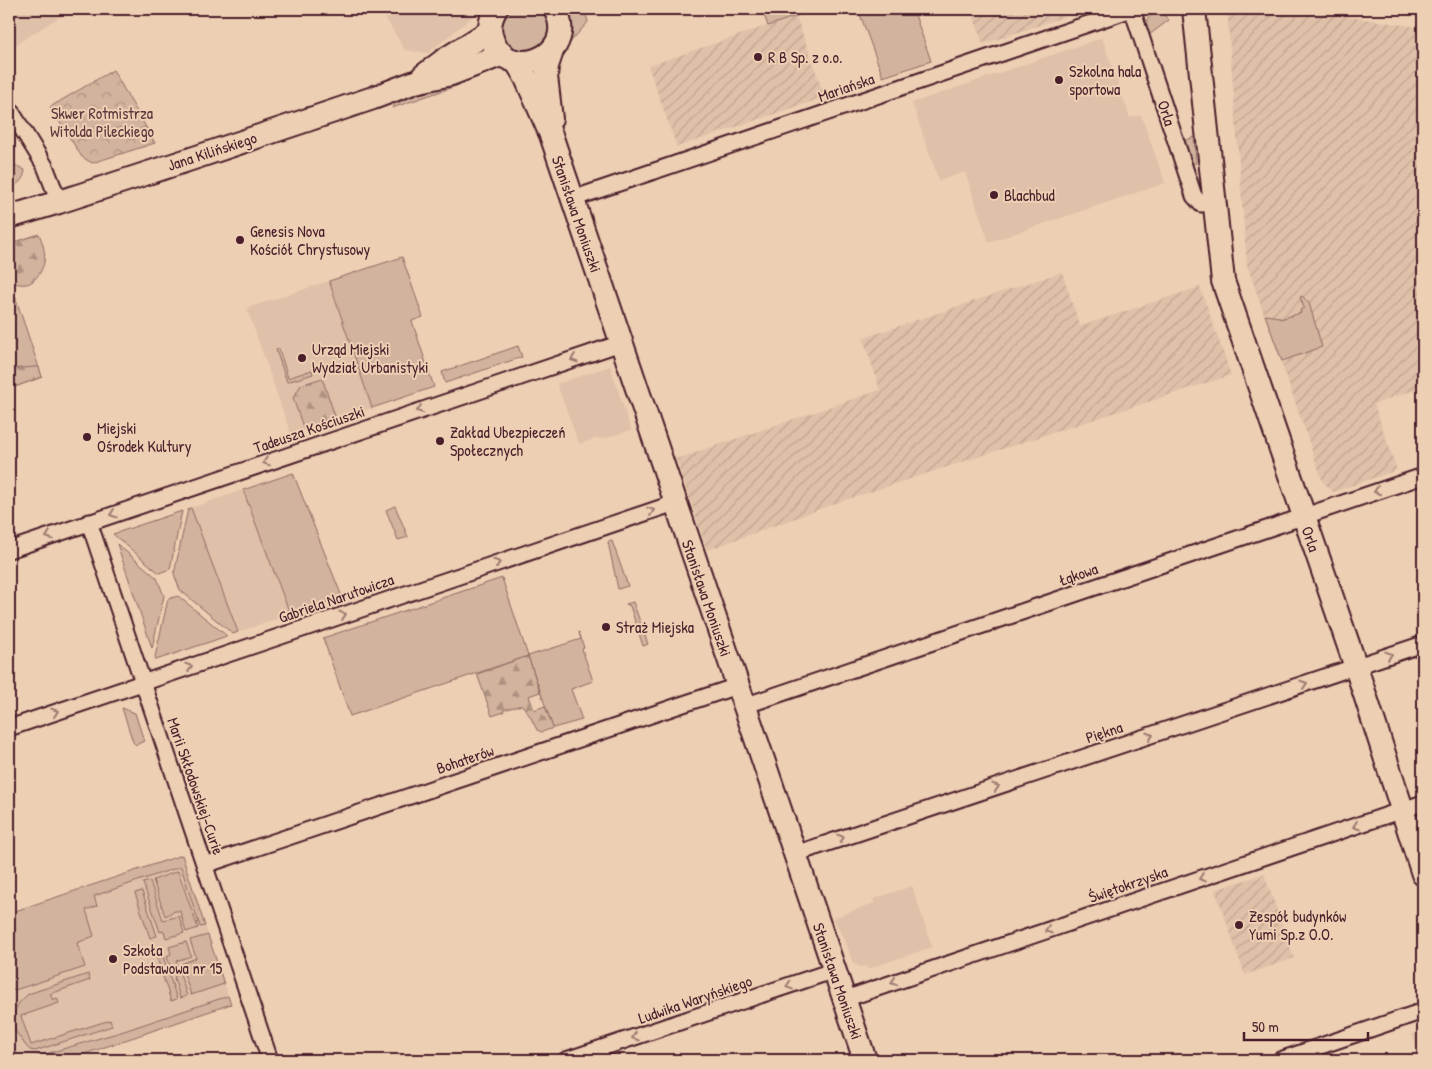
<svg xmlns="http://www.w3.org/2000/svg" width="1432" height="1069" font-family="'Patrick Hand',sans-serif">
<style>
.built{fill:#dfc0a8}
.industrial{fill:url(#industrial-furrows)}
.grass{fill:#d2b39d;stroke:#8e6964}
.forest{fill:url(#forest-firs);stroke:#8e6964}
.park{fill:url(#park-crowns);stroke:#8e6964}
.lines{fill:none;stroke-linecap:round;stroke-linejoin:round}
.street-casing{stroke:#4a1f2b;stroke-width:19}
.secondary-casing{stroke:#4a1f2b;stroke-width:26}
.street{stroke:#edcfb3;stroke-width:15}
.secondary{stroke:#edcfb3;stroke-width:22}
.oneway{stroke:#9c776f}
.poi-dot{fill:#4a1f2b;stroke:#edcfb3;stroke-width:2}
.labels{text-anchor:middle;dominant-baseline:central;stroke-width:4;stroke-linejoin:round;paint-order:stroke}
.poi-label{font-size:16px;fill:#4a1f2b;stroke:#edcfb3;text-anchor:start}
.street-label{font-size:16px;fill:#4a1f2b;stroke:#edcfb3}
.park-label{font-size:16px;fill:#5e353c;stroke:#edcfb3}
</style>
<defs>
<pattern id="industrial-furrows" width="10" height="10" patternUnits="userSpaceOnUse" patternTransform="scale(1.25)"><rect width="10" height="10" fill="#dfc0a8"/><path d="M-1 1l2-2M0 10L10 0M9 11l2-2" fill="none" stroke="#c1a591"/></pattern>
<pattern id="forest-firs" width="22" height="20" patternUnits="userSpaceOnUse" patternTransform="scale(1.25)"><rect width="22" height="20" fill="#d2b39d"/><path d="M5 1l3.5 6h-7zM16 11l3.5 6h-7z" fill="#ac9180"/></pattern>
<pattern id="park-crowns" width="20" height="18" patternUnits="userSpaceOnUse" patternTransform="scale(1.25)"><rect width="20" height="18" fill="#d2b39d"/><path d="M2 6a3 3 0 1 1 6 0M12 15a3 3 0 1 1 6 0" fill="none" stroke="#ac9180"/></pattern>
</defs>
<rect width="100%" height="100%" fill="#edcfb3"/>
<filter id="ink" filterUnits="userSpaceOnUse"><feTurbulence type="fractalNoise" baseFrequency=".02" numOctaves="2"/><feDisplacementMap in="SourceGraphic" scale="10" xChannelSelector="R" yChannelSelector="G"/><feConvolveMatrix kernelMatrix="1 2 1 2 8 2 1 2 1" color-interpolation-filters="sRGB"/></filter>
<g filter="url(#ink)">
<g class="built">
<polygon points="9,9 72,9 10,48"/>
<polygon points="380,9 468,9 477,13 428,53 405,50"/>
<polygon points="1102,38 1130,118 1141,115 1165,183 989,242 965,172 939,181 912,103"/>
<polygon points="329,281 372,408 291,434 247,308"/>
<polygon points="610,366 631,430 602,439 597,438 579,444 557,384"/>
<polygon points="243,490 290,614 238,632 191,508"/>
<polygon points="182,855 231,1004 67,1060 9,1060 9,913"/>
<polygon points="912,886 932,947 867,969 866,966 860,967 853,963 847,945 833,918 875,903 873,899"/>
<polygon points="1423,1030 1423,1060 1421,1060 1412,1034"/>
</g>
<g class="industrial">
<polygon points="971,9 1087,9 983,44"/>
<polygon points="1227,9 1334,9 1344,16 1423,28 1423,359 1418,361 1423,378 1423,387 1374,404 1397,470 1333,492 1323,482 1247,265"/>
<polygon points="796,16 825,97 677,147 648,66"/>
<polygon points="1062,272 1080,326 1200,287 1231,375 845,500 707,550 676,459 880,390 863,338"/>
<polygon points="1264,874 1294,958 1245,975 1215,890"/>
</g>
<g class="grass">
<path d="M 512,9 L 540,9 C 556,25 550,34 538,50 C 532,50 523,53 518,51 C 498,45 498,21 512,9 Z"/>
<polygon points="576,9 581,9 587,18 588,22 566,47 570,20"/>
<polygon points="773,9 816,9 768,26 763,12"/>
<polygon points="858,9 913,9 931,61 883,77"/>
<path d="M 1160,11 L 1169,20 L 1149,35 C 1144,22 1146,16 1160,11 Z"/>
<polygon points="454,79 459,85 392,108 395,104"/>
<polygon points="1194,137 1196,162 1195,164 1190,161 1184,141"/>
<path d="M 9,162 L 25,170 C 24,180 18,185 9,188 Z"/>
<polygon points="402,257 423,317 412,321 434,387 372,408 329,281"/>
<polygon points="9,278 42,377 9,389"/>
<polygon points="1302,296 1309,303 1322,347 1282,361 1265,315 1279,317 1280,319 1301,313 1300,310 1304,308 1300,297"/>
<polygon points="518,346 522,357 445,383 442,372"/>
<polygon points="279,349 288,378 312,370 313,374 287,382 276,350"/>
<polygon points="293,473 342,597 290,614 243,490"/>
<polygon points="395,506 408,537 398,540 386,510"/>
<polygon points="191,508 238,632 233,634 180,590 174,574 188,509"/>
<polygon points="182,511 170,569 159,573 113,534"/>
<polygon points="612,541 628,586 618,589 608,542"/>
<polygon points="117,544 157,578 164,596 152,648"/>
<polygon points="502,578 528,656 581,639 579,632 584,648 582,649 593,681 571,689 582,720 553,728 528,656 350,716 323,638"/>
<polygon points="178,596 227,636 156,660 155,657 168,599"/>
<polygon points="633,602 648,644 643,646 630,606 626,604"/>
<polygon points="122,708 135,713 144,741 136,745 133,742"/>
<polygon points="182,855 205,926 200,927 181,867 170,870 94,896 97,906 86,910 94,936 77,943 85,967 9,992 9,913"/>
<polygon points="178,871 198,928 186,932 180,911 175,911 165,916 153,880"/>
<polygon points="150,881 163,920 179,916 184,933 166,938 164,931 160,932 143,883"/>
<polygon points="142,891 157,936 150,938 135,893"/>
<polygon points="208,935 224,984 191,995 181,964 196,958 190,940"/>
<polygon points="186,942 191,956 176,961 187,996 180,998 174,978 175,978 173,971 171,971 167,956 171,954 169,947"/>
<polygon points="163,956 177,999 171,1001 157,958"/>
<polygon points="88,974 90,980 50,994 53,1000 57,998 59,1003 21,1016 31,1045 110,1020 112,1026 35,1051 30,1050 26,1046 14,1029 14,1012 19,1003 28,994"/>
<polygon points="228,996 231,1004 67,1060 25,1060 124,1031"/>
</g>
<g class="forest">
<path d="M 39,234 C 46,250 48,264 36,278 C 34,280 30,284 26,284 C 21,285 16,283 11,283 L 9,278 L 9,244 Z"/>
<polygon points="34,367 39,367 42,377 9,389 9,369"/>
<polygon points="322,378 336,419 304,430 293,398 301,385"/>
<polygon points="528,656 540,692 529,696 534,710 545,706 553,728 542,732 537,730 530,716 522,705 503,710 504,712 492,716 477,674"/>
</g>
<polygon class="park" points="113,70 155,143 92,163 82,157 50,107"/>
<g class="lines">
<g class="street-casing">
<g id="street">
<polyline points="9,108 45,166 59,202"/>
<polyline points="572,199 1132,9 1194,196 1201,204 1214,202"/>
<polyline points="89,522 270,1060"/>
<polyline points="9,550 621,343"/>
<polyline points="744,706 1423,476"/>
<polyline points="9,728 675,503"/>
<polyline points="795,854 1423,644"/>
<polyline points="205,865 737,686"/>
<polyline points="845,999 1423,803"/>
<polyline points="566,1060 835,970"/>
<polyline points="1280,1060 1423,1011"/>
</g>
</g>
<g class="secondary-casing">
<g id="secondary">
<path d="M 496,9 C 491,17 489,26 491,35 C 502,85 581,59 555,9"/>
<polyline points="1194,9 1223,281 1356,667 1423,874"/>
<polyline points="516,61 526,78 551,135 865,1060"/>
<polyline points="423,76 444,60 490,31"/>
<polyline points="551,119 546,76 547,66 552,51"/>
<polyline points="9,217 59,202 191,159 373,98 415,82 451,74 503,54"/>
</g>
</g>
<use href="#street" class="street"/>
<use href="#secondary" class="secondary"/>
</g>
<defs><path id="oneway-chevron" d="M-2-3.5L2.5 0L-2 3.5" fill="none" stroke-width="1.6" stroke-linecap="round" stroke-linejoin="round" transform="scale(1.25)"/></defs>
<g class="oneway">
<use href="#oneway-chevron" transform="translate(574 359) rotate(161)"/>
<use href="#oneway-chevron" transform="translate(420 410) rotate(161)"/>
<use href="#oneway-chevron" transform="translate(266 462) rotate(161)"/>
<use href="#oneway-chevron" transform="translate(1377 491) rotate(162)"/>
<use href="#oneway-chevron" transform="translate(651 511) rotate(-19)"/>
<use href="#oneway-chevron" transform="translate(113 514) rotate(161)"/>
<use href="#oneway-chevron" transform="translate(49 536) rotate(161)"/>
<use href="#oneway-chevron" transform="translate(497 563) rotate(-19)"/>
<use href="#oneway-chevron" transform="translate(343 615) rotate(-19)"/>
<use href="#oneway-chevron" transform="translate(1389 655) rotate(-18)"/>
<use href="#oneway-chevron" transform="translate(189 667) rotate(-19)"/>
<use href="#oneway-chevron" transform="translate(1304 684) rotate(-18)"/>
<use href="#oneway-chevron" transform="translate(55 712) rotate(-19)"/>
<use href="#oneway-chevron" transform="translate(1150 736) rotate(-18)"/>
<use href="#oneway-chevron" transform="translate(996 787) rotate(-18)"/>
<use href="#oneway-chevron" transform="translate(1356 826) rotate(161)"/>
<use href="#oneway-chevron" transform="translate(841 838) rotate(-18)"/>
<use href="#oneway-chevron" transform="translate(1202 878) rotate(161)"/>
<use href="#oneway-chevron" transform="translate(1048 930) rotate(161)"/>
<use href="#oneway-chevron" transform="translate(894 982) rotate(161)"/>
<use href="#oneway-chevron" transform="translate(789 986) rotate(161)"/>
<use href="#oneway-chevron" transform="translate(635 1037) rotate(161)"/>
</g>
</g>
<g class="poi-dot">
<circle cx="758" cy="57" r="5"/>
<circle cx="1059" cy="80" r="5"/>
<circle cx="994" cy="195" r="5"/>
<circle cx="240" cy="240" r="5"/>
<circle cx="302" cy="358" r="5"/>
<circle cx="87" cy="437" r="5"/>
<circle cx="440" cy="441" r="5"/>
<circle cx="606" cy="627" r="5"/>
<circle cx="1239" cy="925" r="5"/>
<circle cx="113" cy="959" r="5"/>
</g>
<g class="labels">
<g class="poi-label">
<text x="768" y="57">R B Sp. z o.o.</text>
<text x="1069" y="71">Szkolna hala<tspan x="1069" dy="18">sportowa</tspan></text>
<text x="1004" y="195">Blachbud</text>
<text x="250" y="231">Genesis Nova<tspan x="250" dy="18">Kościół Chrystusowy</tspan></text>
<text x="312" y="349">Urząd Miejski<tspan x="312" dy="18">Wydział Urbanistyki</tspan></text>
<text x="97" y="428">Miejski<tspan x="97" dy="18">Ośrodek Kultury</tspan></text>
<text x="450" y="432">Zakład Ubezpieczeń<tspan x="450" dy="18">Społecznych</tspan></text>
<text x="616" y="627">Straż Miejska</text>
<text x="1249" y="916">Zespół budynków<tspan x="1249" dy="18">Yumi Sp.z O.O.</tspan></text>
<text x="123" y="950">Szkoła<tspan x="123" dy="18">Podstawowa nr 15</tspan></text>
</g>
<g class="street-label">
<text transform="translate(846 87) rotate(-19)">Mariańska</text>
<text transform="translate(1167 113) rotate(72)">Orla</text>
<text transform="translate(212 151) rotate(-18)">Jana Kilińskiego</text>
<text transform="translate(577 214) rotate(71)">Stanisława Moniuszki</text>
<text transform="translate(309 429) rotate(-19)">Tadeusza Kościuszki</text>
<text transform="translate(1311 539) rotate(71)">Orla</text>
<text transform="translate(1078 574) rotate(-19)">Łąkowa</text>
<text transform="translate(336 598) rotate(-19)">Gabriela Narutowicza</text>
<text transform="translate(707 598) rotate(71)">Stanisława Moniuszki</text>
<text transform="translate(1104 732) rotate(-18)">Piękna</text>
<text transform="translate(465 759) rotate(-19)">Bohaterów</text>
<text transform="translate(196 786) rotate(71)">Marii Skłodowskiej-Curie</text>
<text transform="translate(1128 884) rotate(-19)">Świętokrzyska</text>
<text transform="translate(838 981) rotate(71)">Stanisława Moniuszki</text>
<text transform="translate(695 999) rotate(-19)">Ludwika Waryńskiego</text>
</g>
<g class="park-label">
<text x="102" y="113">Skwer Rotmistrza<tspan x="102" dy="18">Witolda Pileckiego</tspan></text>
</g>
</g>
<rect width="1432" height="1069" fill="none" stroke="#edcfb3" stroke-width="30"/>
<rect x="15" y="15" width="1402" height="1039" fill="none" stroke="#4a1f2b" stroke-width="2" filter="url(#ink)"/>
<path d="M1244 1032v8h124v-8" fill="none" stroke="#4a1f2b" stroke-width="2.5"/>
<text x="1252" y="1032" font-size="15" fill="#4a1f2b" stroke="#edcfb3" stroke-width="4" paint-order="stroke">50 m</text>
</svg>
